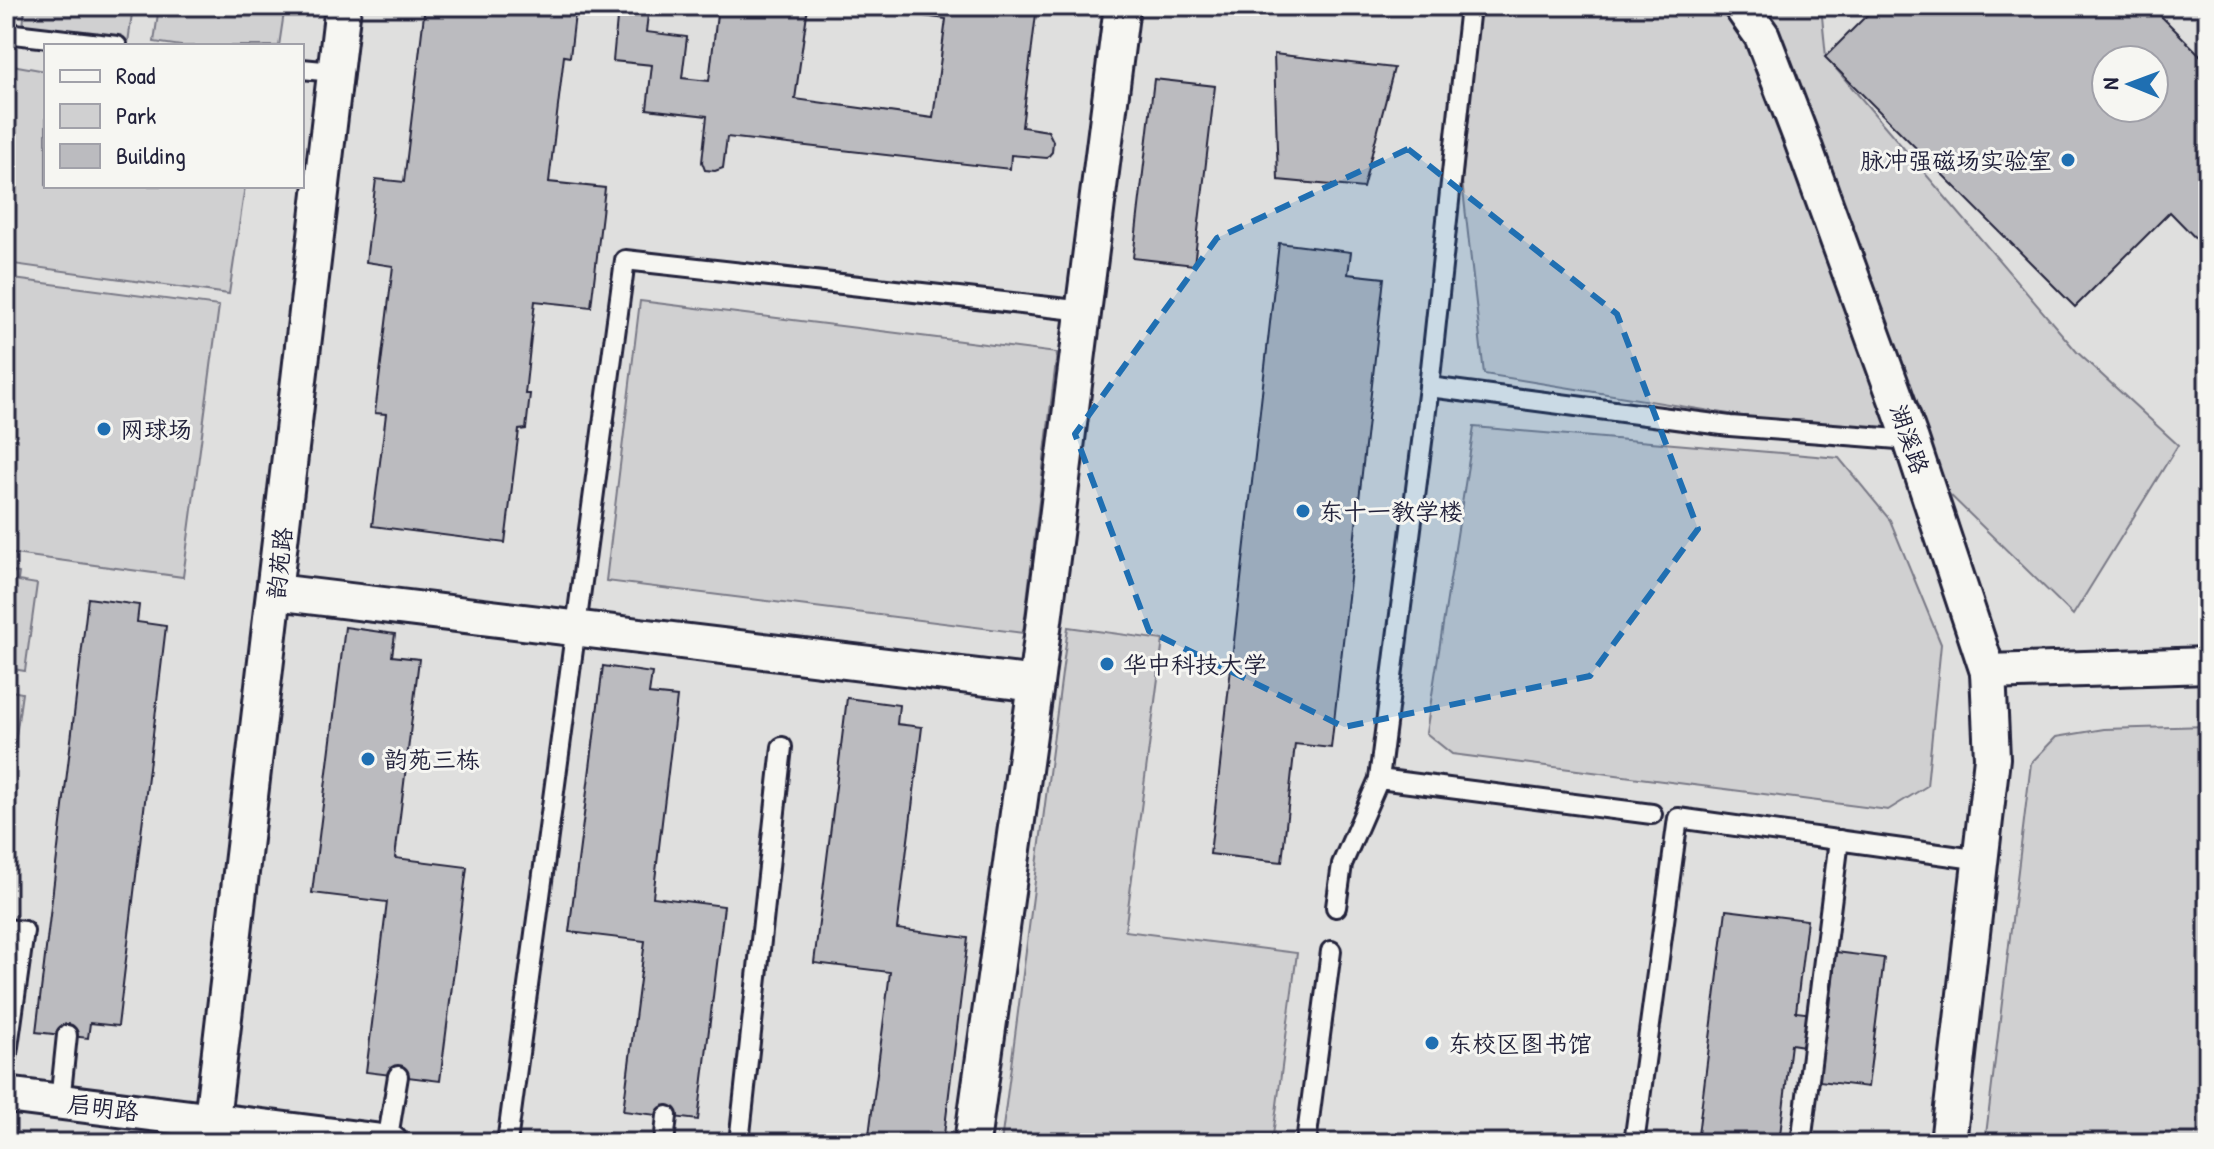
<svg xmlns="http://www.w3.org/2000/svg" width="2214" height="1149" font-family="'Patrick Hand','LXGW WenKai TC',sans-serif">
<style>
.built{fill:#dfdfde;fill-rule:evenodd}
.green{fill:#d0d0d1;stroke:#797986;stroke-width:2}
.building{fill:#bbbbbf;stroke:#22223b;stroke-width:2;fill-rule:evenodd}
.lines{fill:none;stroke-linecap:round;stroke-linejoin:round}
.lane-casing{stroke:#22223b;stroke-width:24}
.street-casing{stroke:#22223b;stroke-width:40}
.lane{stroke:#f6f6f2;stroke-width:18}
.street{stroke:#f6f6f2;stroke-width:34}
.marked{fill:#1f6fb2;fill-opacity:0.2;stroke:#1f6fb2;stroke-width:6;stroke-dasharray:16 10;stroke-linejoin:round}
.poi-dot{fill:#1f6fb2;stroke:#f6f6f2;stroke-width:3}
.labels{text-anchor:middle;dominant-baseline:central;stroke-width:6;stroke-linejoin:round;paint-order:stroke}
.poi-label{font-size:24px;fill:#22223b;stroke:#f6f6f2;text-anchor:start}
.street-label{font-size:24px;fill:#22223b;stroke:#f6f6f2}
</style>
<rect width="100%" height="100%" fill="#eeeeeb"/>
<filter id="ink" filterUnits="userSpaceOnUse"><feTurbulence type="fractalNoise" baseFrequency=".0125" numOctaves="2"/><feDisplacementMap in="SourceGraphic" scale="16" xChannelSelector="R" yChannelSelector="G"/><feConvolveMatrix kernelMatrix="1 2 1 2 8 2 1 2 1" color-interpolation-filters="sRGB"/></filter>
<g filter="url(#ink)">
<path class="built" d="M 6,6 L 2208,6 L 2208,1143 L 6,1143 ZM 46,46 L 302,46 L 302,186 L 46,186 ZM 2106,60 L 2154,60 L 2154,108 L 2106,108 Z"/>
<g class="green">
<polygon points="25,6 133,6 128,43 23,28"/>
<polygon points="159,6 285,6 279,46 181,46 154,42"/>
<polygon points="1480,6 1821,6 1826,57 2077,352 2178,445 2073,615 1895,441 1484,374 1462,181"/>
<polygon points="6,64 46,71 46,186 245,186 229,294 6,263"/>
<polygon points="6,278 219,306 183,577 6,553"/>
<polygon points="640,301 1057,353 1023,633 606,581"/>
<polygon points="1474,427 1839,458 1890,520 1941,644 1927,786 1888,810 1452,754 1426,733"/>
<polygon points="6,571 19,573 18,581 37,584 25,671 7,668 6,675"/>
<polygon points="1068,627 1163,640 1125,931 1297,953 1272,1143 1001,1143"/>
<polygon points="6,690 22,693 10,779 6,779"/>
<polygon points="2208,726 2208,1143 1985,1143 2031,763 2056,737 2104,729"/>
</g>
<g class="building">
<polygon points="425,6 649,6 646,32 687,37 682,78 709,81 718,6 808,6 795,99 933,118 946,19 848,6 1037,6 1022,127 1048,131 1053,141 1052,152 1047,158 1011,155 1010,169 727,137 723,168 715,171 705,170 702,162 707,116 647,109 652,65 613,61 617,19 575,14 570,57 564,56 549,182 605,188 591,307 535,301 525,394 530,394 526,429 519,430 505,543 372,526 386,414 375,413 393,266 366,262 376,179 404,182"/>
<path d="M 1876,6 L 2151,6 L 2208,63 L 2208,251 L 2170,212 L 2075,307 L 1825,57 ZM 2106,60 L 2154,60 L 2154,108 L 2106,108 Z"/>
<polygon points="1274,54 1394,68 1363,188 1278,180"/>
<polygon points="1154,79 1215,86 1194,265 1133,258"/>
<polygon points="1279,243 1351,252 1348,274 1384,278 1331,748 1295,744 1282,862 1210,854"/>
<polygon points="88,598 139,605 137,622 166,626 118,1026 90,1023 88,1038 36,1032"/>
<polygon points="345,627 395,634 392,656 419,659 395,858 467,867 440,1081 366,1072 387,902 312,893"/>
<polygon points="603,666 652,673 649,694 677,697 653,897 724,906 698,1120 623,1111 645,941 569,932"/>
<polygon points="847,698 899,705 897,724 922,727 897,929 968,938 943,1143 868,1143 890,972 814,963"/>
<polygon points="1726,910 1807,920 1796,1012 1829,1016 1836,952 1884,958 1868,1087 1819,1081 1823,1049 1791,1044 1779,1143 1697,1143"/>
</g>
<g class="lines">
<g class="lane-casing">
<g id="lane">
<polyline points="6,33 117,46"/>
<polyline points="302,69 333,72"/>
<polyline points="1429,387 1730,426 1911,440"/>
<polyline points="1379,779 1429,387 1470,6"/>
<polyline points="1336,907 1342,864 1379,779 1652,814"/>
<polyline points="6,929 24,931 6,1061"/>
<polyline points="60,1102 67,1035"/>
<polyline points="387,1143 398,1076"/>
<polyline points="507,1143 625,260 1085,311"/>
<polyline points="664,1143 667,1116"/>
<polyline points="739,1143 782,747"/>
<polyline points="1306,1143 1331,951"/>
<polyline points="1634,1143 1678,818 1982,860"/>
<polyline points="1801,1143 1839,840"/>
</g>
</g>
<g class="street-casing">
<g id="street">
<polyline points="1741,6 1762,36 1800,135 1911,440 1988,672 1992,758 1948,1143"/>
<polyline points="275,592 1036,684"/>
<polyline points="1988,672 2208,665"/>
<polyline points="6,1095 390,1143"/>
<polyline points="212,1119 343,6"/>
<polyline points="972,1143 1036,684 1122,6"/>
</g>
</g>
<use href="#lane" class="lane"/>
<use href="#street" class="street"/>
</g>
</g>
<path class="marked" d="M 1408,149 L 1617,314 L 1698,529 L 1590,676 L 1344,727 L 1149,631 L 1075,434 L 1217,238 Z"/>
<g class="poi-dot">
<circle cx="2068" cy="160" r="8"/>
<circle cx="104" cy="429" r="8"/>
<circle cx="1303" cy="511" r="8"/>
<circle cx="1107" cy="664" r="8"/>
<circle cx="368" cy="759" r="8"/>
<circle cx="1432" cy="1043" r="8"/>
</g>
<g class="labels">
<g class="poi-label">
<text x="2052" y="160" text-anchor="end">脉冲强磁场实验室</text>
<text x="120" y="429">网球场</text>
<text x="1319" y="511">东十一教学楼</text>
<text x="1123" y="664">华中科技大学</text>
<text x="384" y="759">韵苑三栋</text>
<text x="1448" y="1043">东校区图书馆</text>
</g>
<g class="street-label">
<text transform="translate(1910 439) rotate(71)">湖溪路</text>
<text transform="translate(279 563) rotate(-84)">韵苑路</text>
<text transform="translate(103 1107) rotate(7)">启明路</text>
</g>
</g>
<rect width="2214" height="1149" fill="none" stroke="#f6f6f2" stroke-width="32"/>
<rect x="16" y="16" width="2182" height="1117" fill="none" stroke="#22223b" stroke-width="3" filter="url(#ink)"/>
<rect x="44" y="44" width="260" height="144" fill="#f6f6f2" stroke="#a1a1a9" stroke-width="2"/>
<rect x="60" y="70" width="40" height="12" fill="#f6f6f2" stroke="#a1a1a9" stroke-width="2"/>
<text x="116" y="84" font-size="24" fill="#22223b">Road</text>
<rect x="60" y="104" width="40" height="24" fill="#d0d0d1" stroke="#a1a1a9" stroke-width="2"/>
<text x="116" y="124" font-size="24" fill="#22223b">Park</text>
<rect x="60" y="144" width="40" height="24" fill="#bbbbbf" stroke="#a1a1a9" stroke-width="2"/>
<text x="116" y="164" font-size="24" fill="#22223b">Building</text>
<g transform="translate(2130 84) rotate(271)"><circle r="38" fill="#f6f6f2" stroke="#a1a1a9" stroke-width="2"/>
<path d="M0-6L14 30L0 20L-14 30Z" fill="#1f6fb2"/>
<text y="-12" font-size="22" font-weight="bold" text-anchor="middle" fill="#22223b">N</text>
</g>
</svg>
